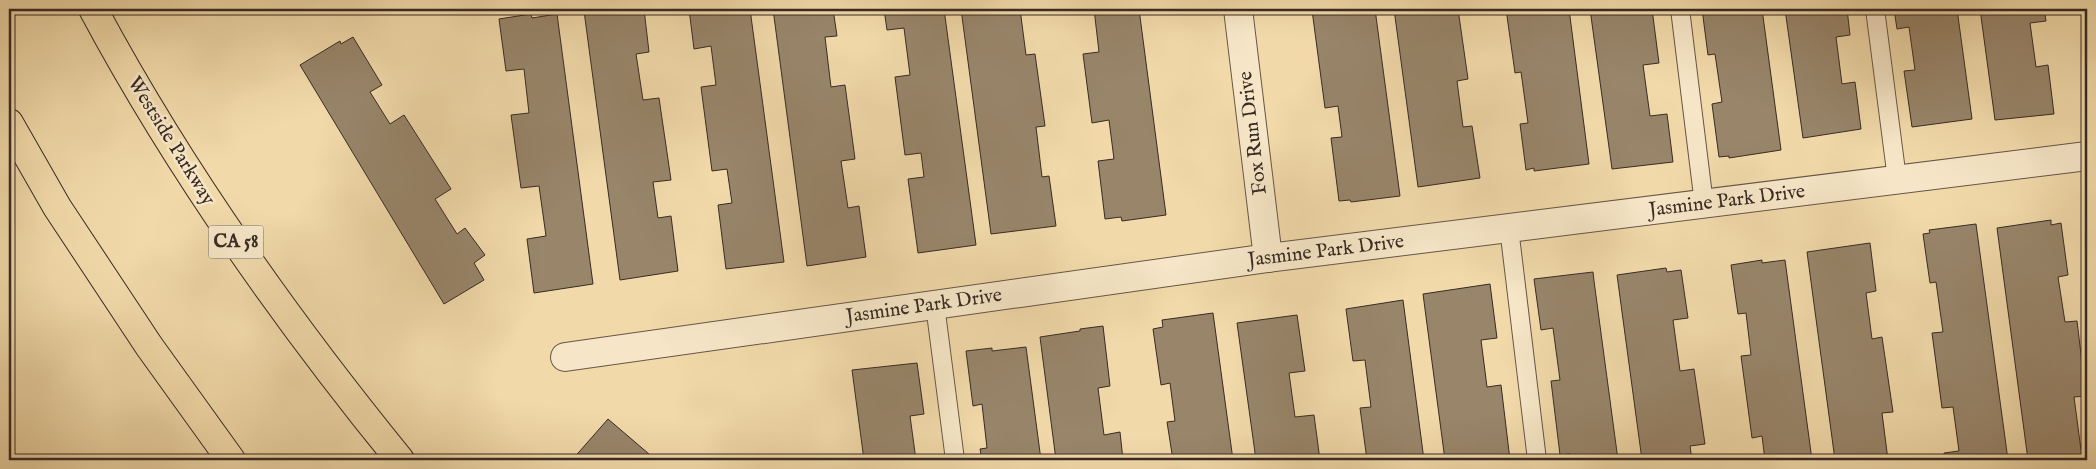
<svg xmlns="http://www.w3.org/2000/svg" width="2096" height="469" font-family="'IM FELL English',serif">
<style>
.building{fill:#98856a;stroke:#382b25}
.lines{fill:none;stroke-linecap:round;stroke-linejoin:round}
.lane-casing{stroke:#665646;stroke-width:20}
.street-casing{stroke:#665646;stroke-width:30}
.highway-casing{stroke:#382b25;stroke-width:30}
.lane{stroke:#f6e6c7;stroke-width:18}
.street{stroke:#f6e6c7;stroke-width:28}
.highway{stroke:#f1d9a9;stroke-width:28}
.labels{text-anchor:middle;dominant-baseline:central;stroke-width:5;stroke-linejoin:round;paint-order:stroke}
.shield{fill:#f6e6c7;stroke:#716356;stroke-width:1}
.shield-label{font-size:19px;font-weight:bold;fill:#382b25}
.street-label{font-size:20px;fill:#382b25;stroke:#f6e6c7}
</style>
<rect width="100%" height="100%" fill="#f1d9a9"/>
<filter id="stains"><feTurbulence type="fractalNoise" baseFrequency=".004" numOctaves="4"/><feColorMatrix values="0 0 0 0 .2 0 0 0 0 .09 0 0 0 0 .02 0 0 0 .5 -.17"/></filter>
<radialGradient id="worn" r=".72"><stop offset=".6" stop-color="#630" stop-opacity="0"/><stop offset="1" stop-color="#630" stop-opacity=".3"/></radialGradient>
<g class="building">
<polygon points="598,9 644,9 649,52 636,54 643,100 659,98 671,180 653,182 658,218 671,216 678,271 620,280 584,11"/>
<polygon points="689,9 750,9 784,262 726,269 718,205 732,203 727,169 712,171 701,87 716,85 711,46 694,49"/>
<polygon points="773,9 833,9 837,36 825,37 831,87 845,85 855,159 841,161 848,208 859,206 866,257 807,266"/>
<polygon points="884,9 944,9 976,245 918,253 908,179 924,177 921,153 905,155 895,77 910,75 904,28 887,30"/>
<polygon points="961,9 1020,9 1026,55 1035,54 1045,126 1036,127 1042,177 1049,176 1056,226 991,234"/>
<polygon points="1094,9 1139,9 1166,215 1122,221 1121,217 1105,219 1098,161 1114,159 1109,120 1092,123 1083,54 1099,52"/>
<polygon points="1322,9 1375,9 1400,196 1351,202 1350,200 1339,201 1331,138 1342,137 1338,106 1325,108 1312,10"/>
<polygon points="1394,9 1458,9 1468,79 1457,81 1463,127 1472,126 1480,178 1418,187"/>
<polygon points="1506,9 1569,9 1589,164 1534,171 1534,168 1526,170 1520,124 1528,123 1521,72 1515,73"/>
<polygon points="1590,9 1652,9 1659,63 1643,65 1650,116 1667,114 1673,162 1612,169"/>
<polygon points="1702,9 1762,9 1781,150 1729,158 1729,156 1719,157 1712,104 1722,102 1715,54 1708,55"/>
<polygon points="1785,9 1847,9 1850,35 1836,37 1842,84 1855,82 1861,129 1803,138"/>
<polygon points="1894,9 1957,9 1972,119 1912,127 1904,71 1915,70 1909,27 1897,29"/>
<polygon points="1980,9 2044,9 2046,21 2030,23 2036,67 2048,65 2054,114 1995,120"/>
<polygon points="531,14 532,18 557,14 593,284 534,293 527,239 546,236 539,186 521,188 511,115 529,113 524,69 506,71 499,19"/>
<polygon points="353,37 382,85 370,92 390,124 404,115 451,189 435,199 457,234 465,228 485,255 474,263 484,280 444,304 300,65 340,41 341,44"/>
<polygon points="2051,220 2051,225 2061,223 2068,275 2058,277 2065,322 2077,321 2086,396 2074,397 2081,450 2087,449 2087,460 2028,460 1997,228"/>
<polygon points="1976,224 2008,460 1945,460 1944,453 1959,451 1953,407 1942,408 1932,333 1943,332 1936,282 1930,283 1923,234 1930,233 1929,230"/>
<polygon points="1870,243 1876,291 1866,293 1872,339 1882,337 1893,412 1882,413 1888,460 1835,460 1807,252"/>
<polygon points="1762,260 1762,263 1785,260 1812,460 1765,460 1762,436 1752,438 1741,356 1751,355 1746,313 1738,314 1731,265"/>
<polygon points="1666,268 1667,272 1681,270 1688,318 1673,320 1680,371 1694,369 1705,444 1690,446 1692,460 1642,460 1617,275"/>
<polygon points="1593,272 1594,281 1618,460 1570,460 1570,454 1560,455 1551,381 1560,380 1553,328 1541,330 1534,279"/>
<polygon points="1490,284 1497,338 1481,340 1487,387 1501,385 1510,460 1445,460 1423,294"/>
<polygon points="1403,300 1424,460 1367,460 1360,408 1371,407 1365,360 1353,361 1346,309"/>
<polygon points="1213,313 1233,460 1173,460 1167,422 1175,421 1170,383 1161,385 1153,329 1163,327 1162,320"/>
<polygon points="1297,315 1305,371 1289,373 1295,417 1314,415 1320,460 1256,460 1237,323"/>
<polygon points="1103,326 1110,386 1098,388 1104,435 1120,432 1123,460 1056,460 1040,337 1080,331 1080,329"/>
<polygon points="1026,347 1041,460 982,460 980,449 987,448 982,404 973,406 966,351 992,348 992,351"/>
<polygon points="917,363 924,414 910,416 916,460 864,460 852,370"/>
<polygon points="608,419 649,454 643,460 572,460"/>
</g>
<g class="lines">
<g class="lane-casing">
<g id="lane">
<polyline points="1680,9 1704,204"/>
<polyline points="1875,9 1897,179"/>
<polyline points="1509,228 1537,460"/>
<polyline points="935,305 955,460"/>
</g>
</g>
<g class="street-casing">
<g id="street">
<polyline points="1238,9 1268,258"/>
<polyline points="565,357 1268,258 2087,156"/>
</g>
</g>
<g class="highway-casing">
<g id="highway">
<path d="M 93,9 C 178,168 286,320 400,460"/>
<polyline points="9,123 57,207 149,346 231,460"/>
</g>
</g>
<use href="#lane" class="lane"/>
<use href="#street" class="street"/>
<use href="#highway" class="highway"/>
</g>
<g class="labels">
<rect class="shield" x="208.5" y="225.5" width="55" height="33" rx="4"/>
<g class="shield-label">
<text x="236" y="242">CA 58</text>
</g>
<g class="street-label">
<text transform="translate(1253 133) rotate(-97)">Fox Run Drive</text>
<text transform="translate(171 141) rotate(58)">Westside Parkway</text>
<text transform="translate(1727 201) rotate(-7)">Jasmine Park Drive</text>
<text transform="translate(1326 251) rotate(-7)">Jasmine Park Drive</text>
<text transform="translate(924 306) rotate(-8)">Jasmine Park Drive</text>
</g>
</g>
<rect width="2096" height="469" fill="none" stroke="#f1d9a9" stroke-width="30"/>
<rect x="10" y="10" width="2076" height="449" fill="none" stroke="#382b25" stroke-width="2.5"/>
<rect x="15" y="15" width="2066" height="439" fill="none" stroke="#382b25"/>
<rect width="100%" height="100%" filter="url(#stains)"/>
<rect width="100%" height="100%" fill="url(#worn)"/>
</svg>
